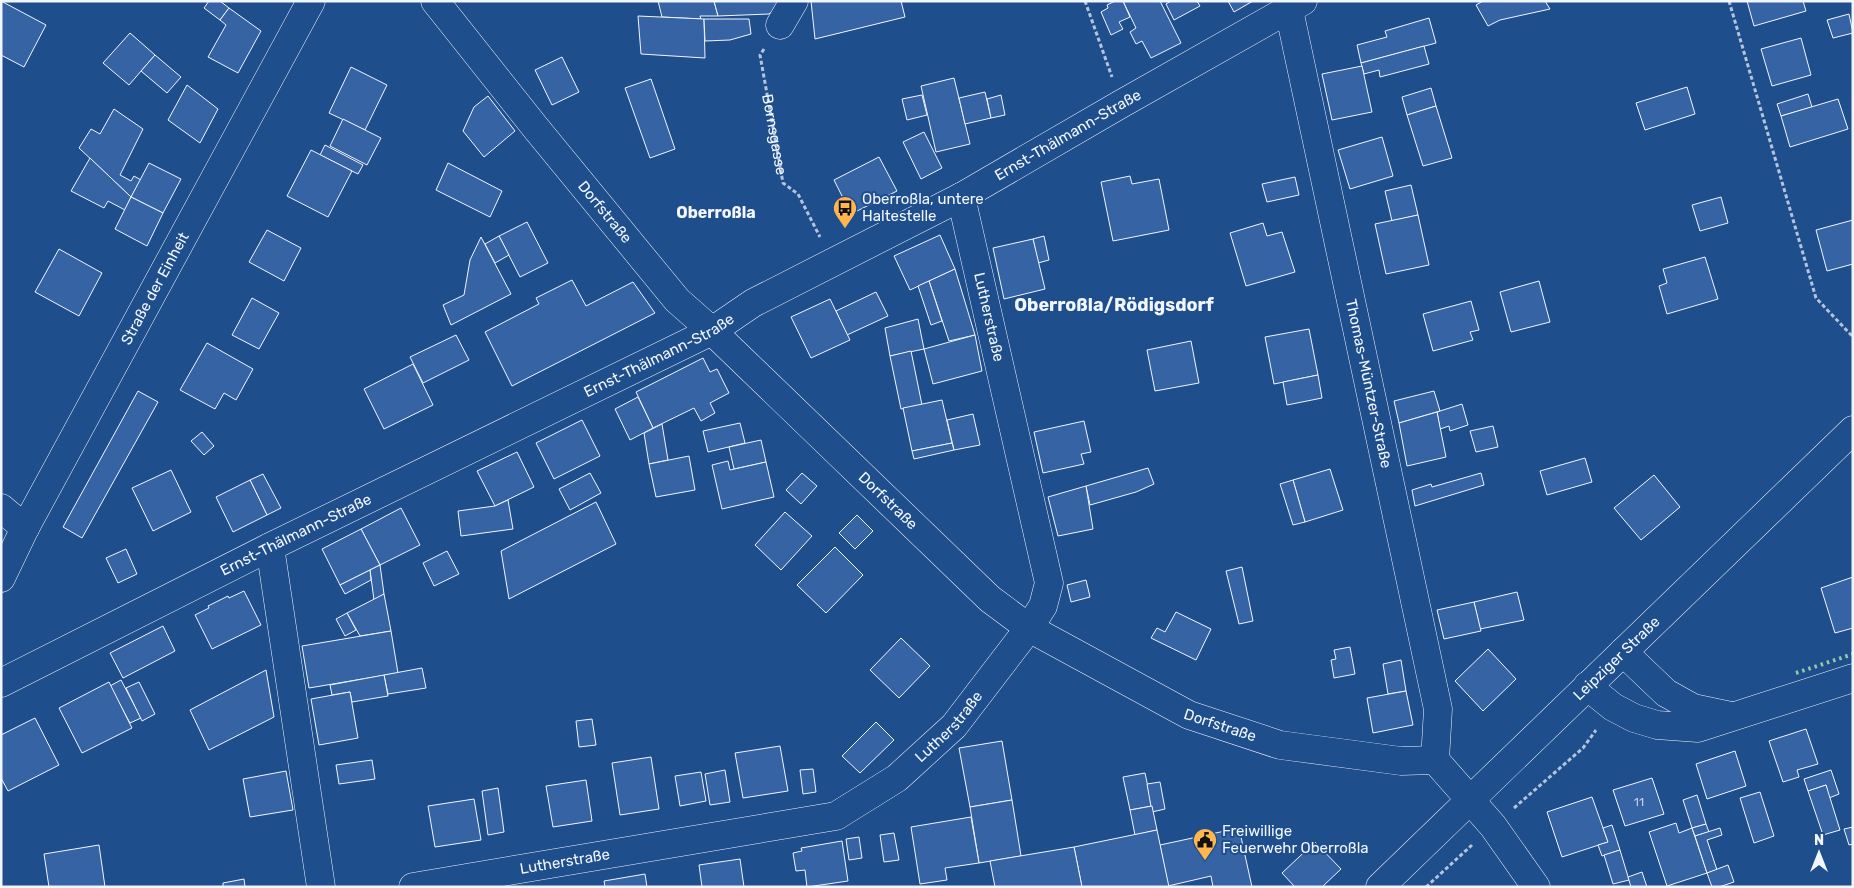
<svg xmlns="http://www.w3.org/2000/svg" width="1854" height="888" font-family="Rubik,sans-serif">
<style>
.building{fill:#3563a3;stroke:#f2f6ff}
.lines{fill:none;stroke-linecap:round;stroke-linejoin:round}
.minor-casing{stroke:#f2f6ff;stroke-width:29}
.major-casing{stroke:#f2f6ff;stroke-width:29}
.path{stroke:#b3c4dc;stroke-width:3;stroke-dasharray:4 2.5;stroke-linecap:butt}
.minor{stroke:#1f4e8c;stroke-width:28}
.major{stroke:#1f4e8c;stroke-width:28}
.hedge{stroke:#97c8a6;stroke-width:4;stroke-dasharray:2.5 4;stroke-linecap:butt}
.labels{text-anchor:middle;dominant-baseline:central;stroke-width:4;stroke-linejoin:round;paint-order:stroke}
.number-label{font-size:12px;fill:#c3d1e8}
.street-label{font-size:15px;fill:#f2f6ff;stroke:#1f4e8c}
.poi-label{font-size:15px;fill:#f2f6ff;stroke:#1f4e8c;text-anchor:start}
.neighbourhood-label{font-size:16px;font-weight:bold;fill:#f2f6ff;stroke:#1f4e8c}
.quarter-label{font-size:18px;font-weight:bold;fill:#f2f6ff;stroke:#1f4e8c}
</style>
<rect width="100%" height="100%" fill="#1f4e8c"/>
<g class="building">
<polygon points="1,1 46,25 24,67 1,55"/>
<polygon points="209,1 220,1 229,8 220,20 204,8"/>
<polygon points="658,1 714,1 718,16 700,16 701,19 662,17"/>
<polygon points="714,1 780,1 780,6 769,14 718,16"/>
<polygon points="811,1 901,1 905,17 815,39"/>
<polygon points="1115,1 1123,1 1130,17 1119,22 1123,29 1111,35 1101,12 1108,8 1107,5"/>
<polygon points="1123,1 1160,1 1181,43 1151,58 1142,41 1136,44 1130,32 1136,28"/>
<polygon points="1171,1 1197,1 1200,6 1174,20 1166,4"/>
<polygon points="1228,1 1253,1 1234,12"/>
<polygon points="1483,1 1545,1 1550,9 1500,20 1488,26 1476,5"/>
<polygon points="1747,1 1803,1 1806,11 1754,26"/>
<polygon points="229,8 261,31 238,73 208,57 226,25 220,20"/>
<polygon points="1849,14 1853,33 1833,38 1827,20"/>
<polygon points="638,16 704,19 705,58 641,54"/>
<polygon points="1429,18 1436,43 1361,63 1357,45 1387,37 1385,31"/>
<polygon points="704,19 749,19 751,34 730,40 705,41"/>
<polygon points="130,33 155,55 129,85 103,63"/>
<polygon points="1801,38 1811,75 1772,86 1761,49"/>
<polygon points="1424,46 1429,64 1380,77 1379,70 1364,74 1361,63"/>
<polygon points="155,55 181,77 167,93 141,71"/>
<polygon points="562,57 579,92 552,105 535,70"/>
<polygon points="1362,66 1372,112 1332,120 1322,74"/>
<polygon points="351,67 387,85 365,130 329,113"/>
<polygon points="954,78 970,144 936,152 921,86"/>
<polygon points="651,79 675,149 650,158 625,88"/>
<polygon points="187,85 218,109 200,143 168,120"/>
<polygon points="1687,87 1695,114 1645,130 1636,103"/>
<polygon points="1431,88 1436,106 1407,115 1402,97"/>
<polygon points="985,92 991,118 965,124 959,98"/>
<polygon points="1808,94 1812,107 1781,116 1777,104"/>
<polygon points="922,95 927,115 907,120 902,99"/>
<polygon points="1001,95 1005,115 991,118 987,99"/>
<polygon points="488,96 515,131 484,157 463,131 474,107"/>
<polygon points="1838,99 1848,129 1790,147 1781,116"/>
<polygon points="1436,106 1452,158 1423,166 1407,115"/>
<polygon points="114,109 143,129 120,175 131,181 134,176 141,180 131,197 79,148 91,129 100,134"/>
<polygon points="343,119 381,138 367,165 330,146"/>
<polygon points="924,132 942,168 921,179 903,142"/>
<polygon points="1382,137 1393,176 1350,189 1338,150"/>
<polygon points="325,145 363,165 358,174 320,155"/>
<polygon points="311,150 352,171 328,217 287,196"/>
<polygon points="879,157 897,191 851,214 834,180"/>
<polygon points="90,158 131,197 125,210 108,201 104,208 71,191"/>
<polygon points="149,163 181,179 163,213 131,197"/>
<polygon points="448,163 502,191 490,217 436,190"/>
<polygon points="1130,176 1132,184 1159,179 1169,230 1113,241 1101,182"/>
<polygon points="1295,177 1299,195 1267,202 1262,184"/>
<polygon points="1411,185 1418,215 1392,221 1385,191"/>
<polygon points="131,197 163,213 147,246 115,229"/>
<polygon points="1721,197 1728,223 1700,231 1692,205"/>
<polygon points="1418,215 1429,265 1386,274 1375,224"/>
<polygon points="1853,220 1853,264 1827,271 1816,230"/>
<polygon points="527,222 548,263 520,277 499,236"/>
<polygon points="1263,223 1267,236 1282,232 1295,272 1246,286 1230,233"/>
<polygon points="267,230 301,248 284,281 249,262"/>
<polygon points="940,235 955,269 910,290 894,256"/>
<polygon points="499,236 509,255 495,263 485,244"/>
<polygon points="1044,236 1049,260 1038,263 1033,239"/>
<polygon points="481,237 511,294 451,325 443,305 464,295 470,260"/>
<polygon points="1033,239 1045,289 1004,299 993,248"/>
<polygon points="59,249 102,273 79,316 35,292"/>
<polygon points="1705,257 1718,299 1667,314 1659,286 1667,283 1663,269"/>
<polygon points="955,269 975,335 949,341 929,281"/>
<polygon points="572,280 586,306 633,282 655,313 512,386 485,332 539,304 536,298"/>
<polygon points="929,281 942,321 931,325 918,286"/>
<polygon points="1539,281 1550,322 1511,332 1500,292"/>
<polygon points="876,292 888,316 847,335 836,311"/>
<polygon points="252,298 279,313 259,349 232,335"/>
<polygon points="830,299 850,340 811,358 791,317"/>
<polygon points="1471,301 1479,330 1470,332 1473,340 1433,351 1423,314"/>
<polygon points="918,319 924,349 890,356 885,328"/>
<polygon points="1309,329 1318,375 1274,384 1265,337"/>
<polygon points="456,335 469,360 423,383 410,357"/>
<polygon points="975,335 982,371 933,384 924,349"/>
<polygon points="1191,341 1199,383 1155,391 1147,350"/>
<polygon points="207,343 253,369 236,400 224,393 215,409 180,390"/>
<polygon points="911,351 922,405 901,409 890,356"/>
<polygon points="703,358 710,372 717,369 729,393 710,403 715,413 701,421 694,408 653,428 636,392"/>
<polygon points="413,364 433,405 384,429 364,389"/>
<polygon points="1318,375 1322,398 1287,405 1283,382"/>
<polygon points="138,391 158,402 82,538 63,527"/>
<polygon points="1434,391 1440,411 1399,423 1394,401"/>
<polygon points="638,397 653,428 630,440 615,409"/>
<polygon points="942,400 952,443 912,451 903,408"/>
<polygon points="1462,404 1468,425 1450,431 1449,426 1440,429 1437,412"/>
<polygon points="1437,412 1446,457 1407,466 1399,423"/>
<polygon points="973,414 980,445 954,450 947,420"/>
<polygon points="582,420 600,456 554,479 536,443"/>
<polygon points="1084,421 1091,452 1081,454 1084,464 1043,473 1034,432"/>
<polygon points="740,423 745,443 708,452 703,431"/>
<polygon points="662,424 668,460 649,464 644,433"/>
<polygon points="1493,426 1498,447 1476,452 1470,431"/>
<polygon points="202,432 214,446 204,455 191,441"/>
<polygon points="761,440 766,462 734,469 729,447"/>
<polygon points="952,443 954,450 914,459 912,451"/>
<polygon points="517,452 534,487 495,506 477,471"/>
<polygon points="689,456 695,490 656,497 649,464"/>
<polygon points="1585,458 1592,482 1547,495 1540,471"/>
<polygon points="728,461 730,470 766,462 774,497 722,509 712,465"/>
<polygon points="1148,468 1154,484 1136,492 1090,505 1086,486"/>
<polygon points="1330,469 1343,510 1305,522 1293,480"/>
<polygon points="171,470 191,512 153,531 132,488"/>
<polygon points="590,473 601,493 570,510 559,489"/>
<polygon points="802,473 817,486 801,504 786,490"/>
<polygon points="1481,473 1484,485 1415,506 1412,490 1431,484 1432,487"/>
<polygon points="263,474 281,508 267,515 250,480"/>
<polygon points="1654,475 1680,507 1641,540 1614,508"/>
<polygon points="250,480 267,515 233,532 216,497"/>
<polygon points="1293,480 1305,522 1293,525 1280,484"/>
<polygon points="1086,486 1093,529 1058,536 1048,497"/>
<polygon points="508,500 513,529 461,536 458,511 495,506"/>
<polygon points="596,502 616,544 509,599 501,551"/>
<polygon points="401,508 420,545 380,565 361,529"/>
<polygon points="785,512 812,536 781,570 755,545"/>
<polygon points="857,515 873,531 855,549 839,533"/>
<polygon points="361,529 380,565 340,585 322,549"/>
<polygon points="835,547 863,575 826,613 797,585"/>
<polygon points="126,549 137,574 118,583 106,558"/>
<polygon points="447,551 459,574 434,586 423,563"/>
<polygon points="380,565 384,594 374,600 370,570"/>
<polygon points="1242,567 1253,621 1239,624 1226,571"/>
<polygon points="370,570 371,580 345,594 340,585"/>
<polygon points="1853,577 1853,628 1835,633 1821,588"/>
<polygon points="1086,580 1090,597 1071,602 1067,585"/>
<polygon points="244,591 261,625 212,649 195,615 209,608 208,606 228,596 229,598"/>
<polygon points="1517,592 1524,620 1480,629 1474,602"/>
<polygon points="384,594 391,631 360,636 347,613"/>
<polygon points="1474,602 1481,631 1444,639 1437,610"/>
<polygon points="1176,612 1211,629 1196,660 1151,638 1157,628 1165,632"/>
<polygon points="347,613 356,630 345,636 336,619"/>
<polygon points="163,626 175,651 123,678 110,653"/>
<polygon points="391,631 398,673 309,688 302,646"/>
<polygon points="901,638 930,666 899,698 870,670"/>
<polygon points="1350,647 1355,674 1334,678 1331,660 1336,659 1334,650"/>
<polygon points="1488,649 1516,679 1483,711 1455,681"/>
<polygon points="1401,660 1406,691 1388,694 1383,664"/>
<polygon points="422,668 426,688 388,694 384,675"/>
<polygon points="266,670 274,717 209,750 190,710"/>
<polygon points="384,675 388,696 352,702 350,692 332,695 330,685"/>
<polygon points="121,680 141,718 130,723 110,686"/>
<polygon points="109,682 132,728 82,753 59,708"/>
<polygon points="139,682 155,714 142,721 126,688"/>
<polygon points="1406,691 1413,725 1373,733 1367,698"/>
<polygon points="350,692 358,738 319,745 311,699"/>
<polygon points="35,718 59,765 8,791 1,778 1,735"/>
<polygon points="592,719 596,745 579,747 576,721"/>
<polygon points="876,722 894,740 860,773 842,756"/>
<polygon points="1806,729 1818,764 1797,770 1799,777 1783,782 1769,741"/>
<polygon points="1002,741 1012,800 970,807 959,748"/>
<polygon points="780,746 788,791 743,798 735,753"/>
<polygon points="1735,751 1746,786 1707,799 1696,764"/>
<polygon points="651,757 659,809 620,815 612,763"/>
<polygon points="372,760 375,779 339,784 336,765"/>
<polygon points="813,769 816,792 803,794 800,770"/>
<polygon points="725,770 730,802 710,805 705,774"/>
<polygon points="1831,770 1839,794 1829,798 1826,785 1808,791 1804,779"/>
<polygon points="286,771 293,810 250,817 243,779"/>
<polygon points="701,772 706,801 680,806 675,776"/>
<polygon points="1145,773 1152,806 1130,810 1123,777"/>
<polygon points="1652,778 1664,814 1625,826 1613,790"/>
<polygon points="586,780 592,821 553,827 546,786"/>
<polygon points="1160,782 1165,809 1152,812 1147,784"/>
<polygon points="1826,785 1840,830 1823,835 1808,791"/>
<polygon points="498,788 504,832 488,835 482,791"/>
<polygon points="1760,792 1774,836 1754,843 1740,798"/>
<polygon points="1697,795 1706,824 1692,828 1683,800"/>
<polygon points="1592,797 1608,842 1562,857 1547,812"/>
<polygon points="474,799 481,840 435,847 428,806"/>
<polygon points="1012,800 1021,856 979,863 970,807"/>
<polygon points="1152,806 1157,830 1135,835 1130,810"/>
<polygon points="971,817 979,863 945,868 947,880 920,884 911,827"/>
<polygon points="1676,823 1679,833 1692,828 1707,873 1667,886 1649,832"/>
<polygon points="1706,824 1709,832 1695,836 1692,828"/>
<polygon points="1612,825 1620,850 1602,856 1598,845 1608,842 1603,828"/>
<polygon points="1853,827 1853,844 1849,845 1844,829"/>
<polygon points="1239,828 1252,887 1213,887 1211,876 1168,886 1160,845"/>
<polygon points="1720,828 1722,835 1707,840 1717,870 1707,873 1695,836"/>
<polygon points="1157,830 1169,887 1082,887 1074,847"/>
<polygon points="894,833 899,860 884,862 880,835"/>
<polygon points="859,837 862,858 849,860 846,839"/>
<polygon points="842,841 848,881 807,887 805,870 796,871 793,853 802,851 801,848"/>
<polygon points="1315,842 1341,869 1322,887 1295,887 1282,873"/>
<polygon points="99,845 105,887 49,887 44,854"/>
<polygon points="1074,847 1082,887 995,887 990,861"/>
<polygon points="1620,850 1629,880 1613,884 1604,855"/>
<polygon points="740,859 744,887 702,887 699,865"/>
<polygon points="1728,865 1734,882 1719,887 1712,887 1707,873"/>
<polygon points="1642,872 1647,887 1631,887 1628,877"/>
<polygon points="645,874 647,887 605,887 604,881"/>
<polygon points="244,879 245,887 223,887 223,883"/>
</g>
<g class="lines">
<g class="minor-casing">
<g id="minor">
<path id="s2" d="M 435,1 L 535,127 L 677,300 L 712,331 L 990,599 L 1029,628 L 1189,715 L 1280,745 L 1401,761 L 1435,760 L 1493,826 L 1536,887"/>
<path id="s3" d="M 1289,10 L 1438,709 L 1435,760"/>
<polyline points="780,25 794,1"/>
<polyline points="1,508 25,528"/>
<polyline points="270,547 321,887"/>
<path id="s4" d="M 1,578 L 25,528 L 311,1"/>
<polyline points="1623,652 1666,693 1693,708 1731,716"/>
<path id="s5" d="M 1,683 L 270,547 L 712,331 L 753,303 L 961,197 L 1121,104 L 1303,1"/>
<polyline points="1587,686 1613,707 1634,718 1657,725 1698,728 1853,678"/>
<path id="s6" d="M 413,887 L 836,816 L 897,778 L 954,726 L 1029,628 L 1043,606 L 1049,583 L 961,197"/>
</g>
</g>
<g class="major-casing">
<g id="major">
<path id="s7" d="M 1380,887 L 1853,430"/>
</g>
</g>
<g class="path">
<polyline points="1085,1 1112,77"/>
<polyline points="1729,1 1816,298 1853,337"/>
<path id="s1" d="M 764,49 L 760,55 L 783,183 L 798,194 L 820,237"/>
<polyline points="1514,808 1583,748 1596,730"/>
<polyline points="1426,887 1472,845"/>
</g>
<use href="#minor" class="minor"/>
<use href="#major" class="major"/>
<polyline class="hedge" points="1796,673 1853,654"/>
</g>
<defs>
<g id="bus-pin" transform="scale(1.25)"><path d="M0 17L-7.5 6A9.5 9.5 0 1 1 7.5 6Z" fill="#ffb74d" stroke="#1f4e8c"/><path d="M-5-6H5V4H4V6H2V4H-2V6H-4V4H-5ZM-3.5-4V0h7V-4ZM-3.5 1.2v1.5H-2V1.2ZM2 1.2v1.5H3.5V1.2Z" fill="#111"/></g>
<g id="civic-pin" transform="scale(1.25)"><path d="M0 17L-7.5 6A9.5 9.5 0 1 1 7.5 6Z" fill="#ffb74d" stroke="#1f4e8c"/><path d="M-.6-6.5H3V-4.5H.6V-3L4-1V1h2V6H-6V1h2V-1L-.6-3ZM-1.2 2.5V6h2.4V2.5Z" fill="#111"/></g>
</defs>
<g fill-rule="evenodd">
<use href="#bus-pin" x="845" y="208"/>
<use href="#civic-pin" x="1205" y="840"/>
</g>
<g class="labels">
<g class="number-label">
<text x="1639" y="802">11</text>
</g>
<g class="street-label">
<text stroke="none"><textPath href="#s1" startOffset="88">Bornsgasse</textPath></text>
<text stroke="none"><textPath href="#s5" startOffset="1200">Ernst-Thälmann-Straße</textPath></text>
<text stroke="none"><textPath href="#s2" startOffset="271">Dorfstraße</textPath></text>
<text stroke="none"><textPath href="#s4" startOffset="328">Straße der Einheit</textPath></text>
<text transform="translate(989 317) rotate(77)">Lutherstraße</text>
<text stroke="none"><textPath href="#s5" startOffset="735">Ernst-Thälmann-Straße</textPath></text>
<text stroke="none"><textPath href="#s3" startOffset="382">Thomas-Müntzer-Straße</textPath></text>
<text stroke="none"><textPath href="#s2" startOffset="676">Dorfstraße</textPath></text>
<text stroke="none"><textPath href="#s5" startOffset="330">Ernst-Thälmann-Straße</textPath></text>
<text stroke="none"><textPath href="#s7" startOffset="329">Leipziger Straße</textPath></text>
<text stroke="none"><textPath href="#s2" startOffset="1081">Dorfstraße</textPath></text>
<text stroke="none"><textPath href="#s6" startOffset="574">Lutherstraße</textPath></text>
<text stroke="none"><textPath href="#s6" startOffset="154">Lutherstraße</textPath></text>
</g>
<g class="poi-label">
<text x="862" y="199">Oberroßla, untere<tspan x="862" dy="17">Haltestelle</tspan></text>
<text x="1222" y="831">Freiwillige<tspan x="1222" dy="17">Feuerwehr Oberroßla</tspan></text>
</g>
<g class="neighbourhood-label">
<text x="716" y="212">Oberroßla</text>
</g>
<g class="quarter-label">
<text x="1114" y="305">Oberroßla/Rödigsdorf</text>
</g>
</g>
<rect width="1854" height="888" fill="none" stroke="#f2f6ff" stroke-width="5"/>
<g transform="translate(1819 853)" stroke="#1f4e8c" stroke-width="4" paint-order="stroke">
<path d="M0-4L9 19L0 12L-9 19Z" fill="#f2f6ff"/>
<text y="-8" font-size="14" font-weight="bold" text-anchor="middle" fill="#f2f6ff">N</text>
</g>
</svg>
